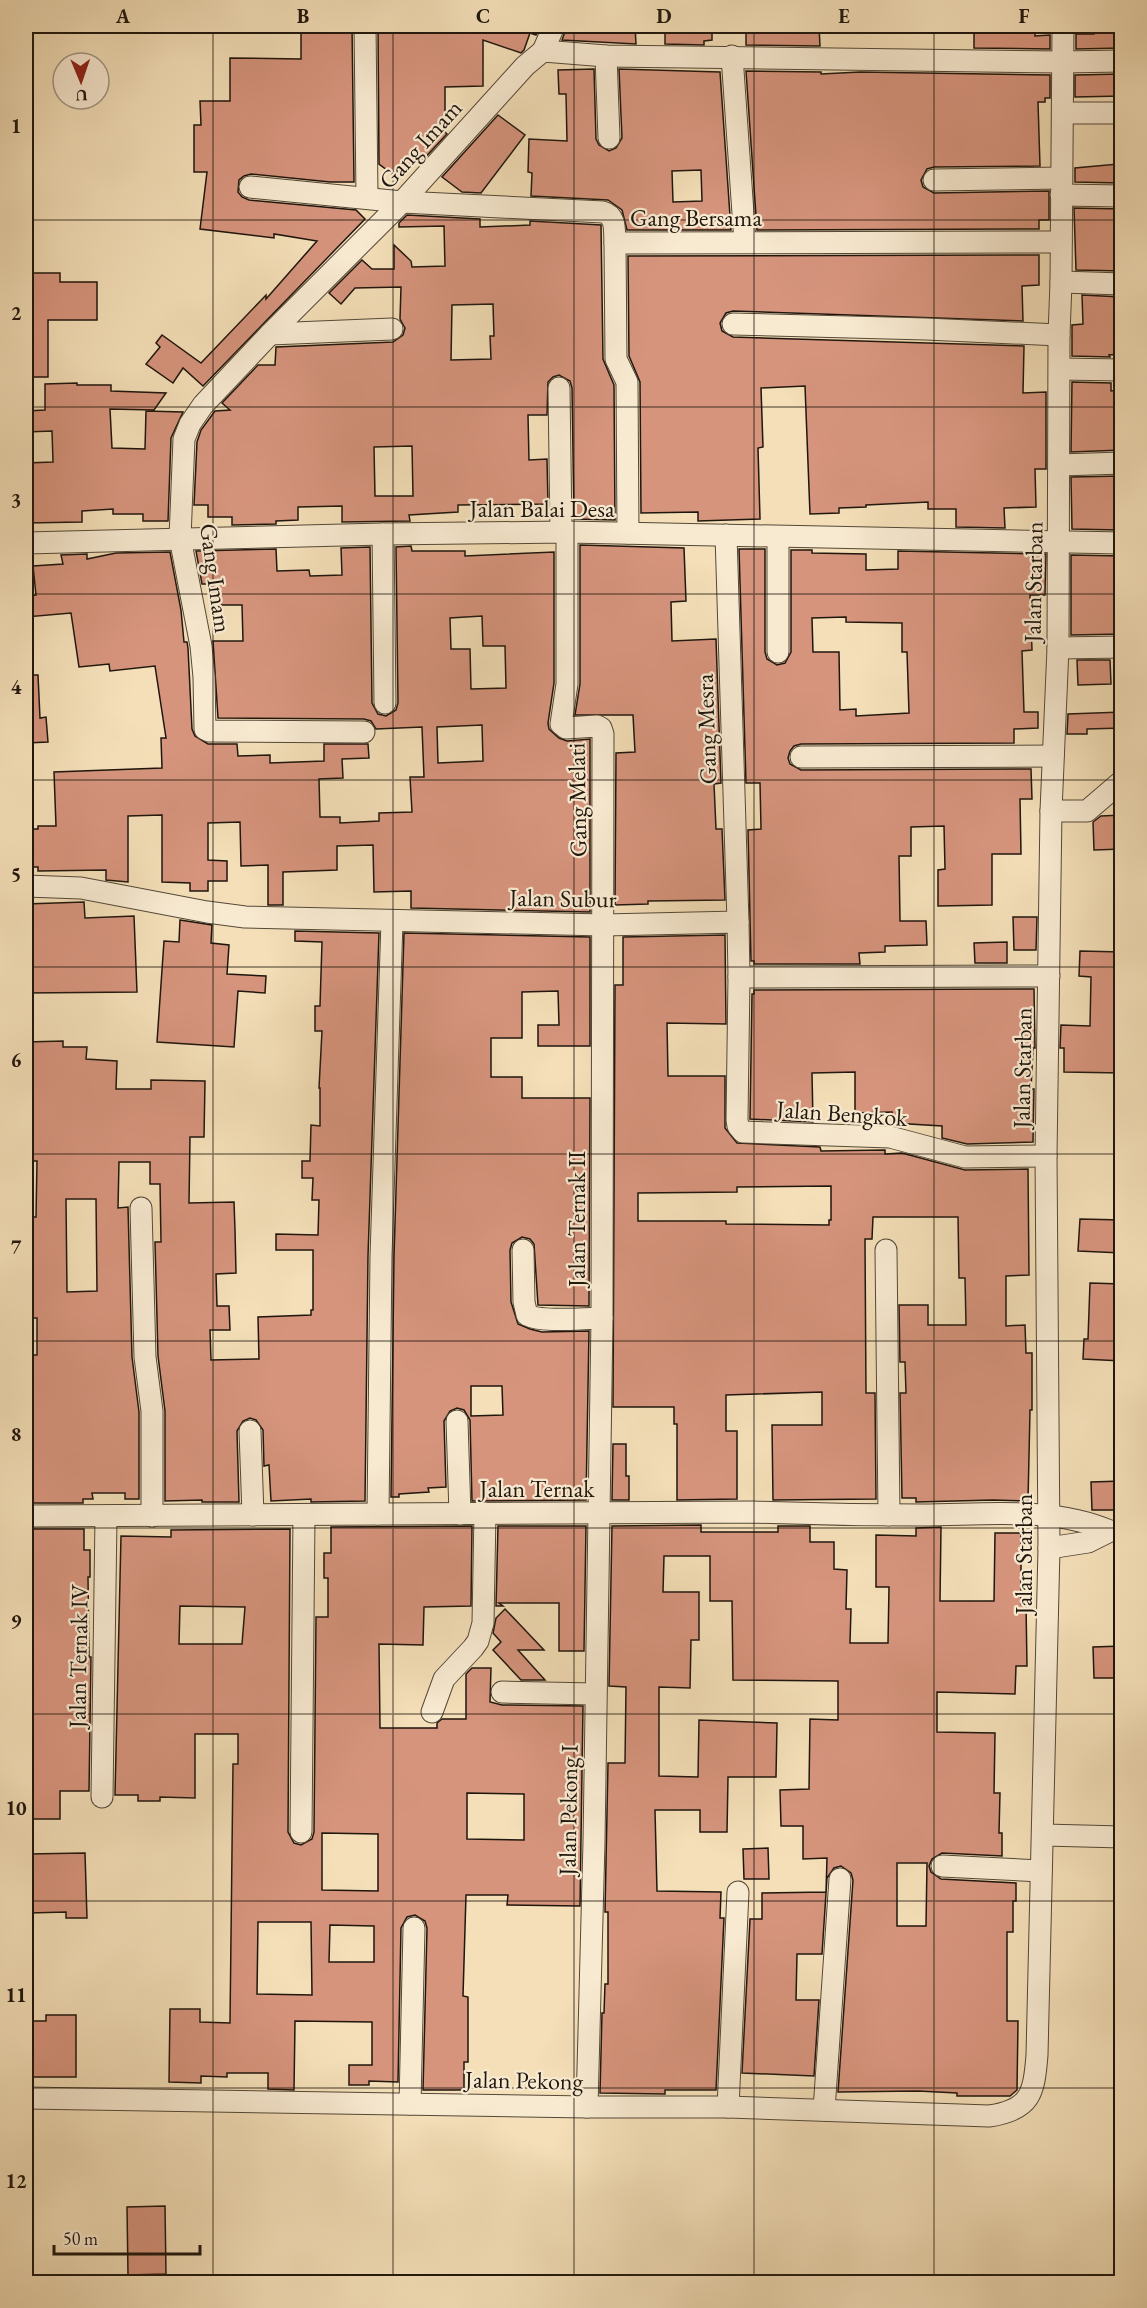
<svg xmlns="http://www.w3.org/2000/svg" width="1147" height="2308" font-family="'EB Garamond',serif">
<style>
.building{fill:#d6947d;stroke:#1f160d;stroke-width:1.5;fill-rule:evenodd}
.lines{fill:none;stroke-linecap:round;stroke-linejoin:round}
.minor-casing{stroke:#544838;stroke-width:23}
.minor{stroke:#f8ead1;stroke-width:21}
.grid{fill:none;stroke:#1f160d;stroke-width:1.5;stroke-opacity:0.55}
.labels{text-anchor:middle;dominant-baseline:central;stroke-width:4.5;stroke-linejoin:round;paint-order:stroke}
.street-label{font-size:24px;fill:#1f160d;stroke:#f8ead1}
.neatline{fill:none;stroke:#1f160d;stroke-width:2}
.grid-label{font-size:20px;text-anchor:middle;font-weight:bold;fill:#1f160d}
</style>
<rect width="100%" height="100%" fill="#f4dfb8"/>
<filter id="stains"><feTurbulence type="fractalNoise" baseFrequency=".00333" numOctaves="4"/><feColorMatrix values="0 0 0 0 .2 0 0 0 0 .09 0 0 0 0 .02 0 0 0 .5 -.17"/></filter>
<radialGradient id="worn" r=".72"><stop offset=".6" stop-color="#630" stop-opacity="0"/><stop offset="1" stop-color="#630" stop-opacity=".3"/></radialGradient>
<g class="building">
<polygon points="301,26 352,26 354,182 330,182 251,174 244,176 239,180 238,192 242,197 249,200 356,210 365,219 203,386 183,368 173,383 146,364 160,347 156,343 162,335 201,363 266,295 266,299 317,241 274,234 274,238 200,229 207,172 194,172 194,125 201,125 200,101 230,101 230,58 301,59"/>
<polygon points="378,26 540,26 536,35 530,33 524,50 521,53 483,40 483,86 445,87 445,132 447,134 421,162 416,158 399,179 379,164"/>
<polygon points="567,26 635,26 636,44 562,40"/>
<polygon points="665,26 712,26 712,40 704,41 704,45 665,44"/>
<polygon points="746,26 819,26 820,46 746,45"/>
<polygon points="974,26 1035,26 1035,36 1050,35 1050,49 974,48"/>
<polygon points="1122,29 1122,48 1076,49 1076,34 1094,34 1094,30"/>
<path d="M 594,69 L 596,139 L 599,145 L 609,151 L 616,148 L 622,138 L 619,69 L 720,72 L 731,230 L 627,230 L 622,210 L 608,200 L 531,196 L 532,173 L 528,172 L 529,139 L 567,141 L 566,94 L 559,94 L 558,70 ZM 701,170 L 702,201 L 673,202 L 672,171 Z"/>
<polygon points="746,71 821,72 821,74 860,72 1050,75 1050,98 1045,98 1045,102 1038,102 1040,166 934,167 927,169 921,180 923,187 934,193 1049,191 1049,220 1039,220 1039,229 757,230"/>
<polygon points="1122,74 1122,96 1075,97 1075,75"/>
<polygon points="498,115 525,135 481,193 462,192 442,177"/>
<polygon points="1118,164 1119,183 1075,182 1075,168"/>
<polygon points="1074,208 1122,209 1122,271 1076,270"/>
<path d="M 407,215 L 480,219 L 480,227 L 530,225 L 530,221 L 601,225 L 603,359 L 614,385 L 615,520 L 574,519 L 572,388 L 570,381 L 559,375 L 553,377 L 548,382 L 547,415 L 528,415 L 529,460 L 547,459 L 548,504 L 458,505 L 458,512 L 409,515 L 410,521 L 342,522 L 342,506 L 298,507 L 298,520 L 276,521 L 276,524 L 232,525 L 232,517 L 208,517 L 208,505 L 194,505 L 197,442 L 201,430 L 215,411 L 230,410 L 222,403 L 258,365 L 275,365 L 276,347 L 393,342 L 403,335 L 405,328 L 400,319 L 401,287 L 355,288 L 341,304 L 329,293 L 362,260 L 372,269 L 394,269 L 394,245 L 411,261 L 412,267 L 445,266 L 444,226 L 399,227 L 399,223 ZM 493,304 L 494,336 L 490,336 L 491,359 L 451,360 L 452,305 ZM 412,446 L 413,496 L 375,496 L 374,447 Z"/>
<polygon points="1039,255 1039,285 1022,286 1023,321 733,311 726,313 720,323 722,331 733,337 1024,346 1023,393 1046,392 1046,469 1035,469 1036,507 1004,508 1005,528 956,527 956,509 928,509 928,502 866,505 866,507 839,508 839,513 810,514 805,386 761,388 763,447 758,448 760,519 698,521 698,512 641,513 640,382 629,356 628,256"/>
<polygon points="26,273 60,273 60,282 97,282 97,320 48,320 48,377 26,377"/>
<polygon points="1082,295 1122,297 1122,354 1109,355 1110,357 1072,356 1072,325 1083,324"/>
<polygon points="1072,382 1111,383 1111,391 1118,390 1118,415 1122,415 1122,450 1071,452"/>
<polygon points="77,383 77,385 111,385 111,391 166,393 154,410 110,409 112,448 145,449 146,411 183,412 171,438 168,521 143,521 143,514 113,514 113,509 82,511 82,522 26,523 26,463 53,462 52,431 26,432 26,411 45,410 45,384"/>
<polygon points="1122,476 1122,488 1118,488 1119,530 1072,529 1071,477"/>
<polygon points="580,545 684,548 686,601 671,602 672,641 716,639 721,783 714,784 716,829 722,829 725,900 648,901 648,904 615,905 616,753 635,752 633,715 575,715 580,684"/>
<path d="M 411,546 L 412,551 L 465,551 L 465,556 L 554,552 L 554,683 L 548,723 L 549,729 L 559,738 L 567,741 L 590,739 L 590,912 L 411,908 L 411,891 L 374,892 L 373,845 L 337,846 L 337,870 L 283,872 L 283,905 L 268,905 L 268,865 L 241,866 L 240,822 L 208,823 L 208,860 L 227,861 L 227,881 L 208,881 L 208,891 L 190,891 L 190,883 L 162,882 L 162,815 L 128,816 L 128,882 L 106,880 L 106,870 L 38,871 L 38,867 L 26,867 L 26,829 L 38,829 L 38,826 L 56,826 L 54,772 L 162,768 L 161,738 L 166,738 L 155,666 L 110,671 L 109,664 L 79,667 L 71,613 L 26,617 L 26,596 L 36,595 L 33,566 L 63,564 L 61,555 L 87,554 L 87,559 L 116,553 L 170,552 L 181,610 L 184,642 L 187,642 L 188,648 L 192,729 L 195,736 L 208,744 L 237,744 L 238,756 L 270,755 L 270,763 L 324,761 L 324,744 L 368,744 L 369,758 L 342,759 L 343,778 L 319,779 L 320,817 L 340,817 L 340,823 L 379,821 L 379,813 L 412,812 L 410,777 L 424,777 L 422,727 L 376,729 L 371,721 L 364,719 L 218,718 L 213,641 L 243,641 L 242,605 L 212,605 L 211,584 L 202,584 L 196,551 L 276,549 L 277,571 L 309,570 L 310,576 L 342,575 L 341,548 L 370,547 L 372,703 L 378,714 L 386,716 L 396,710 L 398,703 L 396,547 ZM 482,616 L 483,646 L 505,646 L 506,688 L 471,689 L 470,649 L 451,649 L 450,618 ZM 482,725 L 483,761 L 438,763 L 437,727 Z"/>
<path d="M 739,549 L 765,549 L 765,652 L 767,659 L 777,665 L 785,663 L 791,652 L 791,550 L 812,550 L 812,553 L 866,554 L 866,570 L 898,569 L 898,551 L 1046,554 L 1045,595 L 1030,595 L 1032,650 L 1022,651 L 1024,712 L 1038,712 L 1038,728 L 1014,729 L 1014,743 L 801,744 L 794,746 L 790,751 L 788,758 L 790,764 L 801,770 L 1031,769 L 1032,799 L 1020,799 L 1021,854 L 992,854 L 992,905 L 938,906 L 938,870 L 945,869 L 944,826 L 911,827 L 911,856 L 899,856 L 900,921 L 926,921 L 927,945 L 885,946 L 885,952 L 859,953 L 860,964 L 754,964 L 754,961 L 751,961 L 748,830 L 761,829 L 760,783 L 746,783 ZM 846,617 L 846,622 L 902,623 L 902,652 L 907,652 L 909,713 L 856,716 L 856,709 L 840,710 L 839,652 L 813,652 L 812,618 Z"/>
<polygon points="1071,555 1122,556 1122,634 1071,635"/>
<polygon points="1077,660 1110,660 1111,684 1078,685"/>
<polygon points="26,675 38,675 40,718 46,717 48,742 26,743"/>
<polygon points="1122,712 1122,728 1087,729 1087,734 1067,734 1068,714"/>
<polygon points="1122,815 1122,849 1094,850 1093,822 1101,816"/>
<polygon points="84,902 85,918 134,916 137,992 26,993 26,904"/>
<polygon points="1013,917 1037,917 1036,950 1014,950"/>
<polygon points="180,920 212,925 211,943 229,945 227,974 266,976 265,993 238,991 234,1047 157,1042 164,941 179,942"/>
<path d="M 295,931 L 379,933 L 368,1256 L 365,1501 L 311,1502 L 311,1499 L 271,1501 L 269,1465 L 264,1466 L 263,1430 L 256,1420 L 250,1418 L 243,1421 L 237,1431 L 239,1502 L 202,1502 L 202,1500 L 165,1501 L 165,1411 L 158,1356 L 155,1242 L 161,1242 L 160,1184 L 150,1184 L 150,1162 L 119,1162 L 118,1208 L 128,1207 L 132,1357 L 139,1412 L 139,1499 L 125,1499 L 125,1493 L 92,1493 L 93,1499 L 83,1499 L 83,1503 L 32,1503 L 32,1499 L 26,1499 L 26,1355 L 37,1355 L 37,1318 L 26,1318 L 26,1217 L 36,1217 L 37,1161 L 26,1161 L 26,1042 L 63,1041 L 63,1047 L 87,1047 L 86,1059 L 117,1061 L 116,1089 L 151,1089 L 151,1080 L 205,1081 L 204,1137 L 190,1137 L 189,1203 L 234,1202 L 235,1230 L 236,1273 L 216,1274 L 217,1306 L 229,1306 L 230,1330 L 210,1330 L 211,1360 L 259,1359 L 258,1317 L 311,1315 L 311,1310 L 313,1310 L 313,1250 L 276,1250 L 276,1234 L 318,1235 L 319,1200 L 312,1200 L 313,1178 L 302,1178 L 302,1161 L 310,1161 L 311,1125 L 320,1126 L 320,1088 L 319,1088 L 322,1031 L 315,1031 L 315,1006 L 320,1006 L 322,942 L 295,941 ZM 66,1199 L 96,1199 L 97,1291 L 67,1292 Z"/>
<path d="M 404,933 L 590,937 L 590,1046 L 538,1046 L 538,1025 L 559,1025 L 558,991 L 522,992 L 522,1038 L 491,1038 L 491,1077 L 522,1077 L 522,1098 L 590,1098 L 589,1306 L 538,1305 L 534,1244 L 530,1239 L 522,1237 L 512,1243 L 510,1250 L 511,1302 L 518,1324 L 530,1329 L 542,1332 L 589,1331 L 586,1500 L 472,1501 L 470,1420 L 464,1410 L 457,1408 L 450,1411 L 444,1421 L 446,1487 L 428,1488 L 429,1492 L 399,1494 L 399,1497 L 391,1497 L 394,1256 ZM 471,1386 L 502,1386 L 503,1415 L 471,1416 Z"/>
<path d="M 725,935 L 726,1024 L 667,1023 L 668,1076 L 725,1076 L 725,1128 L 737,1143 L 820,1147 L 821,1151 L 885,1150 L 885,1154 L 902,1153 L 965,1170 L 1028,1169 L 1029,1275 L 1006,1276 L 1006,1326 L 1025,1325 L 1026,1353 L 1032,1353 L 1032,1410 L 1030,1410 L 1028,1501 L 993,1500 L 916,1502 L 916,1498 L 902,1498 L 900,1393 L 906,1393 L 905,1362 L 900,1362 L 899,1305 L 928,1305 L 928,1325 L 966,1325 L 965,1278 L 959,1278 L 958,1217 L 873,1217 L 872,1239 L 865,1239 L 866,1393 L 875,1393 L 876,1499 L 773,1500 L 772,1425 L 822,1425 L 822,1392 L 726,1395 L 726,1431 L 737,1431 L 737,1499 L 677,1500 L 677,1424 L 674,1424 L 674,1407 L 613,1407 L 615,985 L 623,985 L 623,937 ZM 831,1186 L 831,1220 L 829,1220 L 829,1225 L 726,1224 L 726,1221 L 638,1221 L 638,1193 L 737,1192 L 737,1187 Z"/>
<polygon points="1007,942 1007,963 975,963 974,943"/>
<polygon points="1080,951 1122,952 1122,1073 1064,1072 1064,1048 1060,1048 1061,1025 1090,1026 1091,977 1079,976"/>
<polygon points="1034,989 1035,1048 1033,1048 1031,1089 1034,1089 1033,1142 967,1144 942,1138 942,1126 893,1123 892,1112 855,1113 855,1072 812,1073 813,1122 750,1119 752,994 754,994 754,990"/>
<polygon points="1080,1219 1122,1220 1122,1253 1078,1251"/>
<polygon points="1090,1283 1122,1284 1122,1361 1083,1359 1084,1339 1088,1339"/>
<polygon points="613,1444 626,1444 626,1476 629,1476 629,1500 612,1500"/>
<polygon points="1122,1481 1122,1510 1092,1510 1091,1482"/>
<path d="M 701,1525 L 701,1532 L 778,1532 L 778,1526 L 810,1526 L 810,1542 L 834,1542 L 834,1569 L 847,1570 L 846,1609 L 851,1609 L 850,1643 L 888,1643 L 889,1587 L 876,1587 L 876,1535 L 916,1536 L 916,1528 L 941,1527 L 940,1601 L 994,1601 L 995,1533 L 1021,1533 L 1021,1604 L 1026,1604 L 1027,1666 L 1016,1666 L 1015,1694 L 937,1692 L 937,1732 L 995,1733 L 994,1793 L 1000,1793 L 999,1833 L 1002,1833 L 1002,1856 L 942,1853 L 932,1859 L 929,1866 L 931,1872 L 941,1879 L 1016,1883 L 1016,1901 L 1013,1901 L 1013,1932 L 1007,1932 L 1007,2021 L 1018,2021 L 1017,2090 L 1010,2096 L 957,2096 L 957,2093 L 918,2091 L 838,2092 L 853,1880 L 851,1873 L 841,1866 L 834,1868 L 827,1878 L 822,1954 L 797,1954 L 796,2000 L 819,2000 L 814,2076 L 742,2073 L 750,1919 L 762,1919 L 762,1893 L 826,1892 L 827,1858 L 803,1859 L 803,1826 L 781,1826 L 780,1790 L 809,1789 L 810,1719 L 838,1720 L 838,1681 L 733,1680 L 732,1601 L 710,1601 L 710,1556 L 664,1556 L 663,1592 L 699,1592 L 699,1640 L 691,1640 L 690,1688 L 659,1687 L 659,1776 L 698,1777 L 699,1720 L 777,1723 L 776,1777 L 728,1777 L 727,1832 L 700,1832 L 700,1810 L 655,1810 L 657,1891 L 721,1892 L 720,1918 L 724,1918 L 716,2090 L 665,2090 L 665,2094 L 600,2093 L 602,2013 L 604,2013 L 605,1984 L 608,1984 L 608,1912 L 605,1912 L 608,1763 L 625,1763 L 626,1687 L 609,1686 L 612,1526 ZM 897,1863 L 927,1863 L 926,1926 L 897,1926 Z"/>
<path d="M 472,1526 L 471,1606 L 424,1607 L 423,1645 L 379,1644 L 380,1728 L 437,1728 L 437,1723 L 442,1719 L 466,1719 L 466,1674 L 472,1668 L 491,1668 L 490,1702 L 502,1705 L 583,1706 L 580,1906 L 507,1905 L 508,1895 L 466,1895 L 463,1996 L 468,1997 L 468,2062 L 464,2062 L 464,2090 L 423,2090 L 427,1928 L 425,1921 L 415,1915 L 407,1917 L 401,1928 L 398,2082 L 369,2081 L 369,2085 L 349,2085 L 349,2065 L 372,2065 L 372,2022 L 295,2021 L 294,2090 L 268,2089 L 268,2073 L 227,2073 L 227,2077 L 201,2076 L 201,2083 L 169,2082 L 170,2009 L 200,2009 L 200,2022 L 230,2023 L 233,1764 L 238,1764 L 238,1734 L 195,1734 L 195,1798 L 160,1797 L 160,1801 L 138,1801 L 138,1795 L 115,1795 L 121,1536 L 171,1537 L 171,1530 L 290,1529 L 288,1832 L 294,1843 L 301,1845 L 312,1839 L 314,1832 L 316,1617 L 328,1617 L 328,1578 L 324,1578 L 324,1553 L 331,1553 L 331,1527 ZM 180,1606 L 245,1607 L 242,1644 L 179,1644 ZM 467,1793 L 524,1794 L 524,1840 L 467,1839 ZM 322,1833 L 378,1834 L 378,1891 L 322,1890 ZM 258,1922 L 311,1922 L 312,1995 L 257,1994 ZM 330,1925 L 374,1926 L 374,1962 L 329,1962 Z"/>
<polygon points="498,1526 586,1526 584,1651 559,1651 559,1603 499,1603 503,1606 496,1606"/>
<polygon points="32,1529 84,1529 84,1550 90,1550 90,1577 88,1577 89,1657 91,1657 89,1791 60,1791 60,1819 26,1819 26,1796 33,1796 32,1730 26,1730 26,1689 28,1689 26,1590 28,1589 27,1550 32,1549"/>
<polygon points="505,1609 544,1650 518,1650 545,1680 521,1680 493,1650 501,1642 493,1633 496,1618"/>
<polygon points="1122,1646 1122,1678 1094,1678 1093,1647"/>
<polygon points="768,1848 769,1879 744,1879 743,1849"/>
<polygon points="85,1853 87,1918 66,1918 66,1912 29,1913 28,1854"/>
<polygon points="46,2015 76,2015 76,2077 26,2077 26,2021 46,2021"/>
<polygon points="165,2206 166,2274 128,2275 127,2207"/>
</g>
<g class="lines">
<g class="minor-casing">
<g id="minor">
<polyline points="365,26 367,197"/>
<polyline points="543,51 554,26"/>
<polyline points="606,56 609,138"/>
<polyline points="732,56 745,242"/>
<polyline points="1063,113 1122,113"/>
<polyline points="934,180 1061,178"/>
<path d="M 250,187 L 402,202 L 603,212 C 617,216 614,231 615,243 L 1061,242"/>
<polyline points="1061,195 1122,196"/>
<polyline points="615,243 616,359 627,382 628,533"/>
<polyline points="1061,282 1122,284"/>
<polyline points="733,324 926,329 1059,335"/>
<polyline points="270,334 392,329"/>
<polyline points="1060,369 1122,370"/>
<polyline points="559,388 561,532"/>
<polyline points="1060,465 1122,463"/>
<polyline points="567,532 567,684 561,724 566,728 597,726 601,728 603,734 602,1318 594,1842 587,2107"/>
<polyline points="383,534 385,703"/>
<polyline points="726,535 738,922"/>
<polyline points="778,537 778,652"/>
<polyline points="26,543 383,534 567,532 1122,543"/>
<polyline points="1058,648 1122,647"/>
<polyline points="364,732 209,731 205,729 204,677 201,646 180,538 184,439 190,424 203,405 270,334 402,202 525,66 543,51 606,56 1062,62 1122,61"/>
<polyline points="801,757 1053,756"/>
<polyline points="1051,811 1087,811 1122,781"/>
<polyline points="26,886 81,888 207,912 245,917 604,925 738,922 739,977 1049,976"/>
<polyline points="739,977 737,1120 738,1126 743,1132 890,1137 965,1157 1046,1156"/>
<polyline points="141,1208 145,1357 152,1411 152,1516"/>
<path d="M 523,1250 L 524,1302 L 527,1315 C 543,1323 583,1318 602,1318"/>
<polyline points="886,1250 889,1515"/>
<polyline points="457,1421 460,1514"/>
<polyline points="250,1431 253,1515"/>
<polyline points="378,1514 381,1256 392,921"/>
<path d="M 26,1516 L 753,1512 C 809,1514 865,1515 922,1515 C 984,1515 1052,1506 1110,1531 L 1088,1542 L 1049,1548"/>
<polyline points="502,1692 595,1694"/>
<polyline points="432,1712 444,1679 473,1648 478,1641 483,1623 485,1513"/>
<polyline points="102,1797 106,1517"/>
<polyline points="301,1832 304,1515"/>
<polyline points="1044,1835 1122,1837"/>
<polyline points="942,1866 1041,1871"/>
<path d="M 26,2098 L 587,2107 L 728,2107 L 989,2116 C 1031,2110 1034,2093 1037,2055 L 1049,1548 L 1046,1156 L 1051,811 L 1058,648 L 1059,335 L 1061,282 L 1063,26"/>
<polyline points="410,2104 414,1928"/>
<polyline points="728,2107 738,1892"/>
<polyline points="824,2110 840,1879"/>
</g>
</g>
<use href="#minor" class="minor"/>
</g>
<path class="grid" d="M 213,26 L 213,2282M 393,26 L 393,2282M 574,26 L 574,2282M 754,26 L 754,2282M 934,26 L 934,2282M 26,220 L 1122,220M 26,407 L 1122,407M 26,594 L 1122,594M 26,780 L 1122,780M 26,967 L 1122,967M 26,1154 L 1122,1154M 26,1341 L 1122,1341M 26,1528 L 1122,1528M 26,1714 L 1122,1714M 26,1901 L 1122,1901M 26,2088 L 1122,2088"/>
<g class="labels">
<g class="street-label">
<text transform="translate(420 144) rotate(-48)">Gang Imam</text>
<text x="696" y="217">Gang Bersama</text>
<text x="542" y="508">Jalan Balai Desa</text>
<text transform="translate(216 578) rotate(82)">Gang Imam</text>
<text transform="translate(1033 582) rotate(-89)">Jalan Starban</text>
<text transform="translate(706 729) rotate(-92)">Gang Mesra</text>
<text transform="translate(577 800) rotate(-91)">Gang Melati</text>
<text transform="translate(563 898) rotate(1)">Jalan Subur</text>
<text transform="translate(1022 1068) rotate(-89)">Jalan Starban</text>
<text transform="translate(842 1113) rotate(4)">Jalan Bengkok</text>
<text transform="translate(576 1219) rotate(-90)">Jalan Ternak II</text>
<text x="537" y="1488">Jalan Ternak</text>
<text transform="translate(1023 1554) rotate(-90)">Jalan Starban</text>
<text transform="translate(78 1656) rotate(-89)">Jalan Ternak IV</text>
<text transform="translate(568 1810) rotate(-89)">Jalan Pekong I</text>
<text transform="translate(524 2080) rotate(1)">Jalan Pekong</text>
</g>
</g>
<rect width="1147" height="2308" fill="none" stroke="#f4dfb8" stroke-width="66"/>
<g transform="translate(81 81) rotate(178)"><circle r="28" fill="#f8ead1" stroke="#a19583" stroke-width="1.5"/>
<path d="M0-4.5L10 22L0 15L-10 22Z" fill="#8f2418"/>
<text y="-9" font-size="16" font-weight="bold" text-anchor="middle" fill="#1f160d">U</text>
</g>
<path d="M54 2245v9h146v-9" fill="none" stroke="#1f160d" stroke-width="3"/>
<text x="63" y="2245" font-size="18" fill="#1f160d" stroke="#f8ead1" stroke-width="4.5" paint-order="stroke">50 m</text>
<rect x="33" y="33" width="1081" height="2242" class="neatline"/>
<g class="grid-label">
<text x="123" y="23">A</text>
<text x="303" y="23">B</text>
<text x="483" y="23">C</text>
<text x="664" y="23">D</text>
<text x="844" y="23">E</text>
<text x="1024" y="23">F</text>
<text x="16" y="133">1</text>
<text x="16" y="320">2</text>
<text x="16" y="507">3</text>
<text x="16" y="694">4</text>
<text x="16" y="881">5</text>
<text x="16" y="1067">6</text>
<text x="16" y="1254">7</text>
<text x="16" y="1441">8</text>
<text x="16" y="1628">9</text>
<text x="16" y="1815">10</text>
<text x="16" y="2002">11</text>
<text x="16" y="2188">12</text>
</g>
<rect width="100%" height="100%" filter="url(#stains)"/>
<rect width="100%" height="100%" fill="url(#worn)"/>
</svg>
